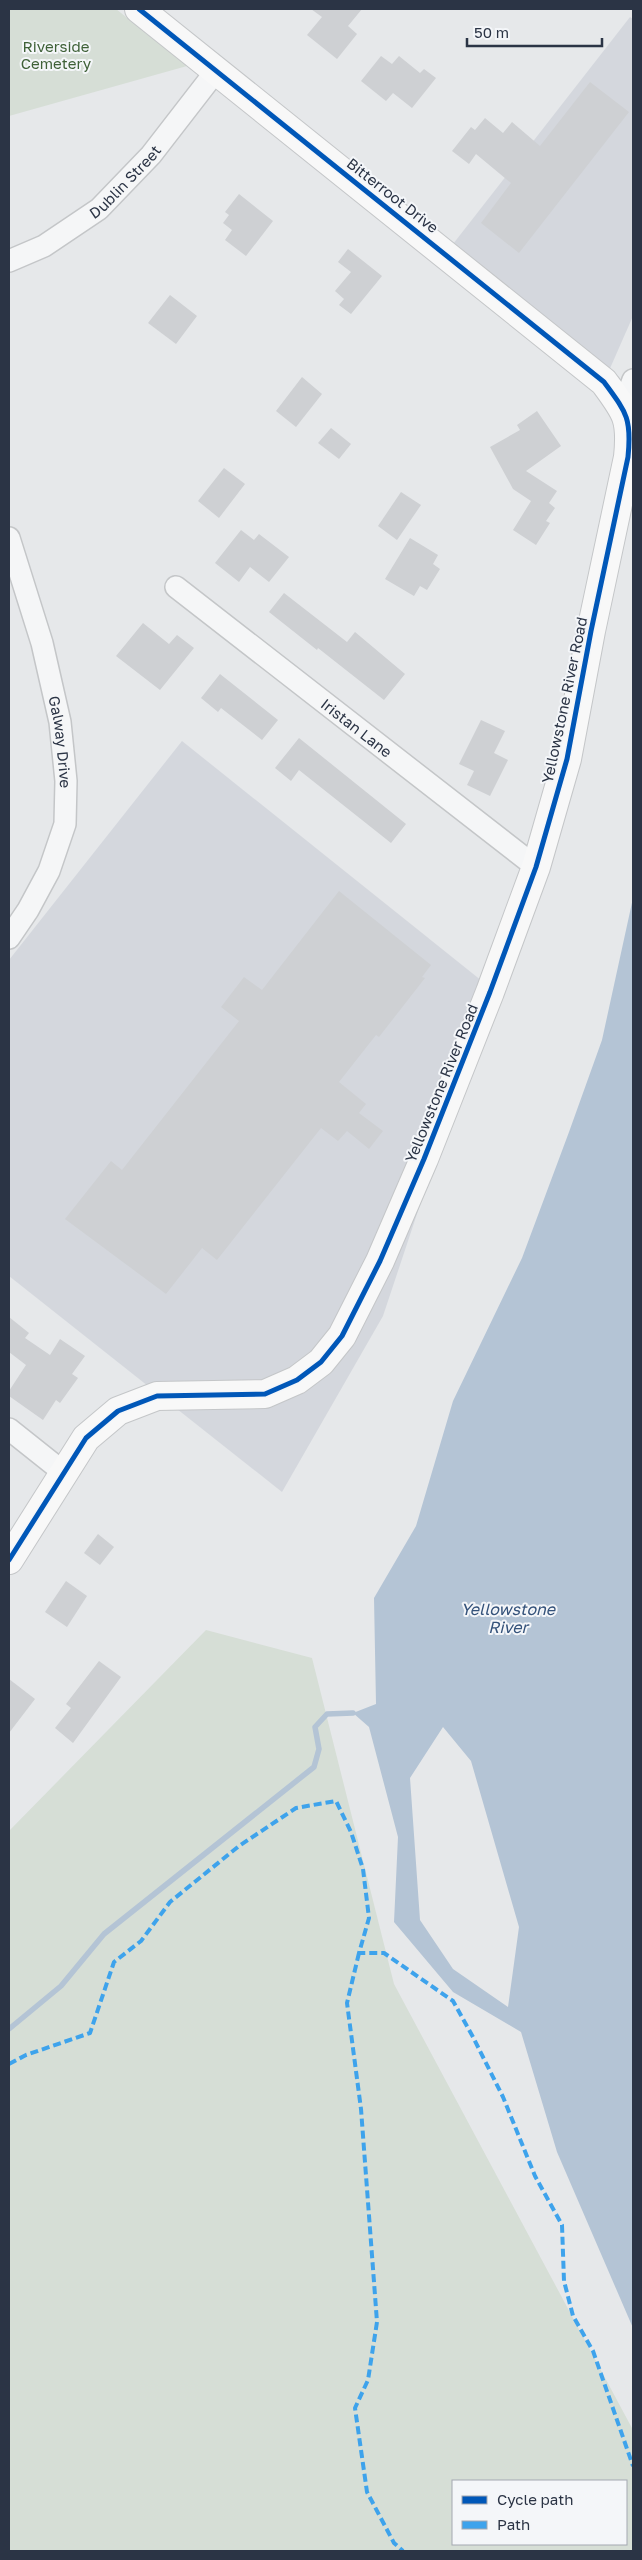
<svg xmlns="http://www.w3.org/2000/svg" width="642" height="2560" font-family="'Golos Text',sans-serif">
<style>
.built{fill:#d4d7dd}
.green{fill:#d6ded6;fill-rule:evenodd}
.water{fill:#b4c4d5;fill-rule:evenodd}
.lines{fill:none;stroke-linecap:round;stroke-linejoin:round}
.stream{stroke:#b4c4d5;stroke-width:5.5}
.building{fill:#ced0d3}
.street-casing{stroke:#c4c6c8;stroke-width:24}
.secondary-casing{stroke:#c4c6c8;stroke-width:30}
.street{stroke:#f5f6f7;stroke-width:21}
.secondary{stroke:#f8f8f8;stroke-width:28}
.quiet{stroke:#3ea3ec;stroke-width:4;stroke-dasharray:8 4;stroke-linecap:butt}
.cycleway-casing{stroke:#f4f6f9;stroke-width:8}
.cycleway{stroke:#0057b8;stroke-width:5}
.labels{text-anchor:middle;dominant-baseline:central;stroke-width:4;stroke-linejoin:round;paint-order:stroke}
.park-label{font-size:15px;fill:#3f6138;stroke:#f4f6f9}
.street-label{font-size:15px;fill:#2b3445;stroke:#f4f6f9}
.water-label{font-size:16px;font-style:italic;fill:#34527a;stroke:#f4f6f9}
</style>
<rect width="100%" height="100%" fill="#e6e8ea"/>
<g class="built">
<polygon points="630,17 633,19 633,316 604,382 446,253"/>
<polygon points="182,741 492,989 383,1316 282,1492 9,1276 9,960"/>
</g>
<g class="green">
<polygon points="9,9 116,9 187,66 9,116"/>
<path d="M 206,1630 L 312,1658 L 394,1984 L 633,2430 L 633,2551 L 9,2551 L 9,1831 ZM 453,2481 L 626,2481 L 626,2544 L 453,2544 Z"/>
</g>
<path class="water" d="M 633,898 L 633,2328 L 557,2152 L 521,2032 L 453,1992 L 394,1922 L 398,1837 L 369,1727 L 353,1713 L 376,1704 L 374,1598 L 416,1526 L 453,1401 L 522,1258 L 569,1132 L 602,1040 ZM 443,1727 L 471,1761 L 519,1927 L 508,2007 L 453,1969 L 420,1920 L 410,1778 Z"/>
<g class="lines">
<polyline class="stream" points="9,2029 61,1986 104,1934 314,1767 319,1749 315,1727 327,1714 353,1713"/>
</g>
<g class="building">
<polygon points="311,9 362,9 348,26 357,34 337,59 307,35 322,17"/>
<polygon points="381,56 392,64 399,56 420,73 424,69 436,78 412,108 393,93 386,101 361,81"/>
<polygon points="590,82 629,112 519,253 481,223 511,183 476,154 469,164 452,151 471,127 475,130 485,118 503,133 512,122 540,146"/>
<polygon points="239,194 273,221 246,256 225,240 232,230 223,223 229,215 225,212"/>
<polygon points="348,249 382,276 351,314 339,305 344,299 335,291 351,272 338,262"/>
<polygon points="170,295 197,316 176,344 148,323"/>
<polygon points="302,377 322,394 296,427 276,411"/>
<polygon points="537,411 561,446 526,471 557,491 549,503 555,508 546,521 550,523 536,545 513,530 531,501 513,489 490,447 520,430 517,425"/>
<polygon points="331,428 351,444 339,459 318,443"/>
<polygon points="224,468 245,484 219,518 198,501"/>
<polygon points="401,492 421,505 397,540 378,526"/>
<polygon points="241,530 254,540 259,534 289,557 269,582 250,567 239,582 215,563"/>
<polygon points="410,538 438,555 433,564 440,569 427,590 420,586 414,596 385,579"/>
<polygon points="284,593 347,642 355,632 405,674 384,700 318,648 317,650 269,612"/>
<polygon points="143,623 169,644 177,635 194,648 160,690 116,656"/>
<polygon points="220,674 278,720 262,740 221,708 218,712 201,698"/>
<polygon points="481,720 505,731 494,753 508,760 490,796 467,785 474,771 459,764"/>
<polygon points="299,738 406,824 391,843 299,770 291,781 275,768"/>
<polygon points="339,891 431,965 422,977 425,978 379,1037 376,1035 339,1082 366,1104 359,1113 383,1131 369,1149 347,1131 338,1141 321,1128 217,1260 202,1248 166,1294 65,1219 111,1161 122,1170 239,1021 221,1007 244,977 262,990"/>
<polygon points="9,1317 29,1333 25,1338 50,1355 60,1339 85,1356 72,1374 78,1378 60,1403 56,1400 43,1420 9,1396 9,1391 26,1365 9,1352"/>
<polygon points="98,1534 114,1547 100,1565 84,1553"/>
<polygon points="66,1581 87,1596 67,1627 45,1612"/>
<polygon points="99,1661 121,1677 73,1743 55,1728 71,1708 66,1704"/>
<polygon points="9,1679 35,1699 9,1733"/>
</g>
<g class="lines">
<g class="street-casing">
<g id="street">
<path id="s1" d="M 9,261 L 44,246 L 99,209 L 151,155 L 216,71"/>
<polyline points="623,408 633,380"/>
<path id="s2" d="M 9,538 L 42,643 L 60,722 L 66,781 L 65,824 L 49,871 L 28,910 L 9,938"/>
<path id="s3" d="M 176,587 L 536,867"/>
<polyline points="9,1429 63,1472"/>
</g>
</g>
<g class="secondary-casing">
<path id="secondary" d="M 9,1560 L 86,1438 L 118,1411 L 157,1396 L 265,1394 L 297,1380 L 321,1362 L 342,1336 L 380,1261 L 424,1159 L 490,992 L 536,867 L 567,759 L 591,631 L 628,457 C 632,418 626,412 604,382 L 139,9"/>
</g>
<use href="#street" class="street"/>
<use href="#secondary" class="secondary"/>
<g class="quiet">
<polyline points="359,1953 347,2003 361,2109 377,2322 368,2380 355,2408 367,2492 394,2543 403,2551"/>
<polyline points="9,2064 26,2055 90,2033 114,1962 141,1941 170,1902 239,1846 296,1808 336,1801 351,1832 363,1869 369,1918 359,1953 384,1953 453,2001 473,2037 503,2097 535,2176 562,2225 564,2281 573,2316 593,2351 633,2466"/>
</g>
<g class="cycleway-casing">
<path id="cycleway" d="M 9,1560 L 86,1438 L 118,1411 L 157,1396 L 265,1394 L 297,1380 L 321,1362 L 342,1336 L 380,1261 L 424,1159 L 490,992 L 536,867 L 567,759 L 591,631 L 628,457 C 632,418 626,412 604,382 L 139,9"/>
</g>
<use href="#cycleway" class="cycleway"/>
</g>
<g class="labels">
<g class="park-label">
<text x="56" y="46">Riverside<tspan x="56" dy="17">Cemetery</tspan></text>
</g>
<g class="street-label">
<text stroke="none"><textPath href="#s1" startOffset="142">Dublin Street</textPath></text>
<text transform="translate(393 195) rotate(38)">Bitterroot Drive</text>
<text transform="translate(564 700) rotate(-78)">Yellowstone River Road</text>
<text stroke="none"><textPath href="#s3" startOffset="229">Iristan Lane</textPath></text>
<text stroke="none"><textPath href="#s2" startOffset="211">Galway Drive</textPath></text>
<text transform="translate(441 1083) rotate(-68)">Yellowstone River Road</text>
</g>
<g class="water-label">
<text x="508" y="1609">Yellowstone<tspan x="508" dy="18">River</tspan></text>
</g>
</g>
<rect width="642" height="2560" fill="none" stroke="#2b3445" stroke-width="20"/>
<rect x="452" y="2480" width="175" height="65" fill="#f4f6f9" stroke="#a4a8b1"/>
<rect x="462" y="2496" width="25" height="8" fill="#0057b8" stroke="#a4a8b1"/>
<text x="497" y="2505" font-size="15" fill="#2b3445">Cycle path</text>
<rect x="462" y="2521" width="25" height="8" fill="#3ea3ec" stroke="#a4a8b1"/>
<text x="497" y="2530" font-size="15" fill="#2b3445">Path</text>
<path d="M467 38v8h135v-8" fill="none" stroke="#2b3445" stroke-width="2.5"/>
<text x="474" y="38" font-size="15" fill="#2b3445" stroke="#f4f6f9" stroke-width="4" paint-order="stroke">50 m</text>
</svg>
